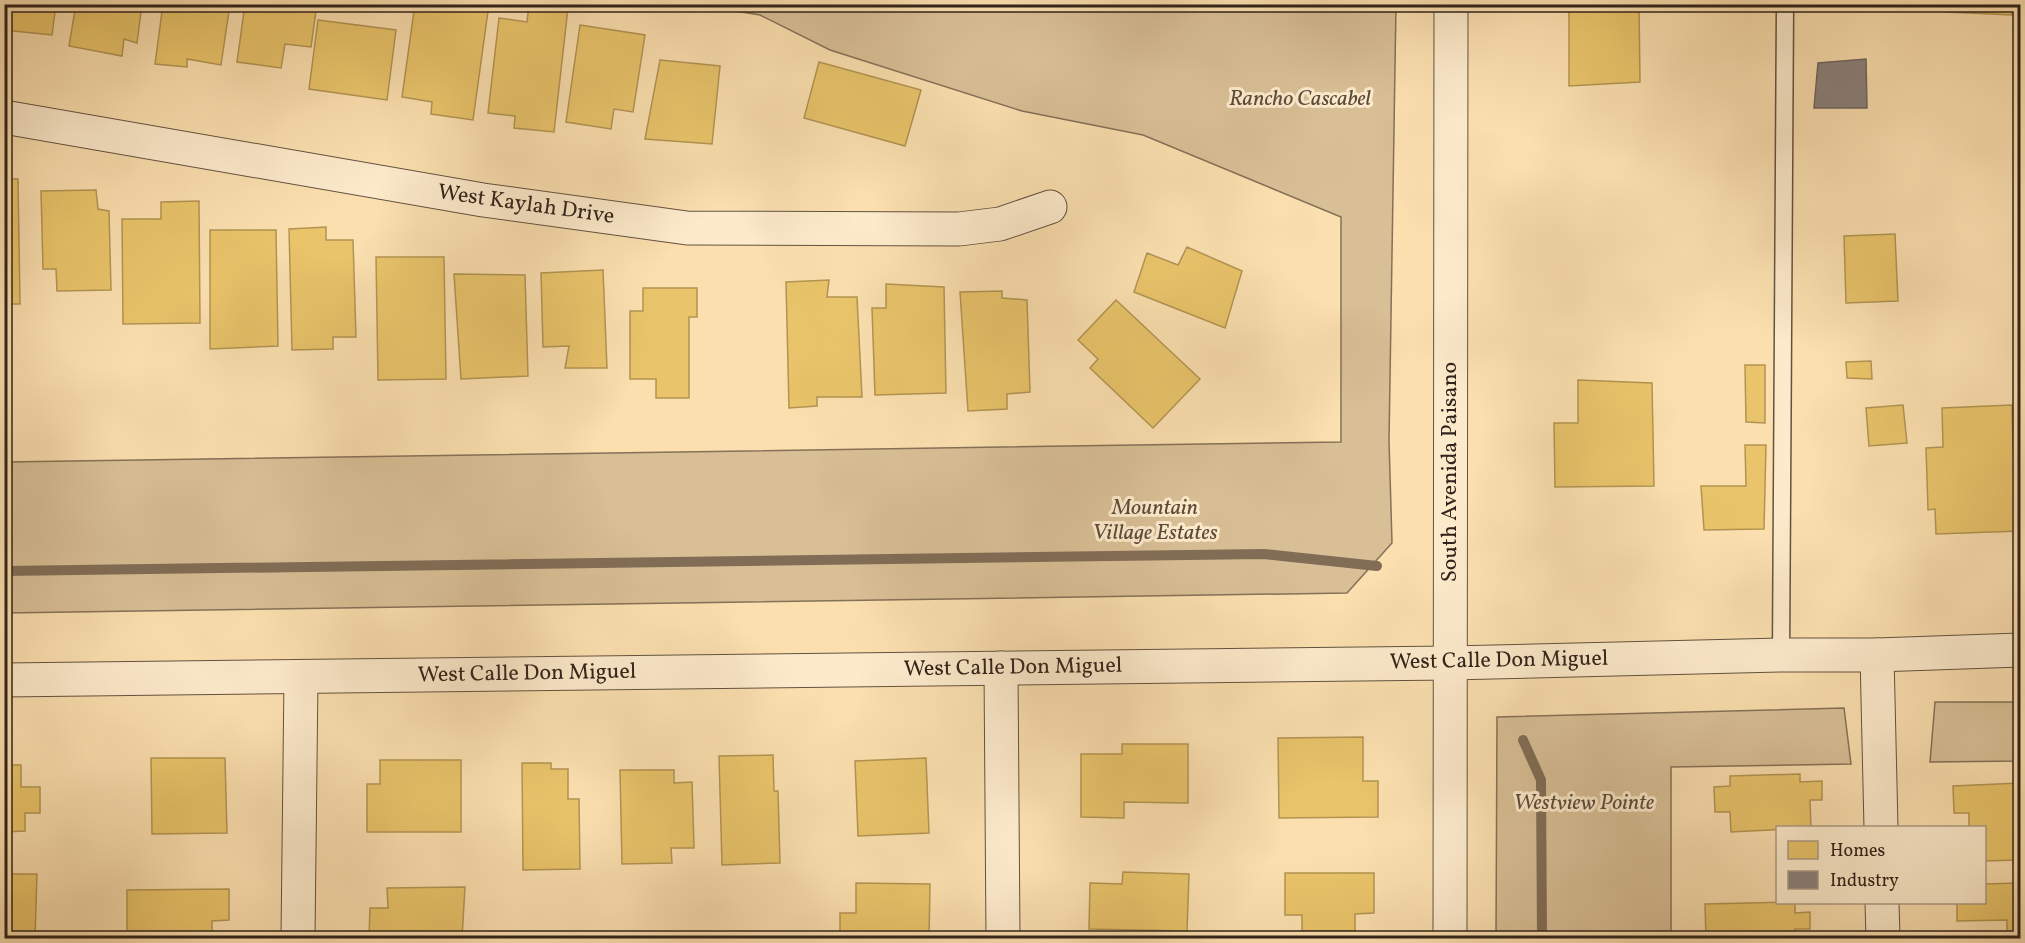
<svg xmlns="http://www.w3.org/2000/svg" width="2025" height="943" font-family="Vollkorn,serif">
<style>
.green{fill:#d9bf96;stroke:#857158;stroke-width:1.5}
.homes{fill:#e9c46a;stroke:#b29452;stroke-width:1.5}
.industry{fill:#8a817c;stroke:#6f655f;stroke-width:1.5}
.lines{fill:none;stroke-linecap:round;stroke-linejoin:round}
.stream{stroke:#816d56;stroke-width:10}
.service-casing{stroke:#645240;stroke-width:19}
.minor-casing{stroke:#645240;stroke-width:35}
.tertiary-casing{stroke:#645240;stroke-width:35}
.service{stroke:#fceacb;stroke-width:16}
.minor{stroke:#fceacb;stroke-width:33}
.tertiary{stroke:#fceacb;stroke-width:33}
.labels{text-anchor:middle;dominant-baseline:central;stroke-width:6;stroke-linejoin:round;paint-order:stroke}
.park-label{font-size:22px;font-style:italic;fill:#5b4a3a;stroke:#fceacb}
.street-label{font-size:22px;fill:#31231b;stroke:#fceacb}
</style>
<rect width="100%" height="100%" fill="#fbdfaf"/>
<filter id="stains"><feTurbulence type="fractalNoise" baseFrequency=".00333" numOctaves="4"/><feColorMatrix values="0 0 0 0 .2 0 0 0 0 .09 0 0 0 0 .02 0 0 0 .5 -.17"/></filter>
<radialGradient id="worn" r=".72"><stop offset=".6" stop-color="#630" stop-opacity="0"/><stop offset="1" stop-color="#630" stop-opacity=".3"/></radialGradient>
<g class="green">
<polygon points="699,5 1396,5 1389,441 1392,543 1347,593 5,613 5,462 1341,442 1341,217 1143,135 1022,111 830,50 760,15"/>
<polygon points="1935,702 2020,702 2020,761 1930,762"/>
<polygon points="1844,708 1851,764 1671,767 1671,938 1496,938 1497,717"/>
</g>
<g class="homes">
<polygon points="4,4 56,4 52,35 4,30"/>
<polygon points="76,4 142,4 137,43 124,39 122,56 69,46"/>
<polygon points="163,4 230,4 221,65 187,59 187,67 155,64"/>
<polygon points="245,4 317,4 311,47 285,44 281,68 237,62"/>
<polygon points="415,4 489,4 473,120 431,114 432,102 402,97"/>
<polygon points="529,4 568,8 554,132 514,128 515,116 488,113 499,18 527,22"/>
<polygon points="1569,4 1639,4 1640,82 1569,86"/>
<polygon points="1947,4 2012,4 2012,15 1946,12"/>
<polygon points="318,20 396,30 387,100 309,89"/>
<polygon points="580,25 645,35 633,112 614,109 611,129 566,122"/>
<polygon points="660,60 720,66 712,144 645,139"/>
<polygon points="819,62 921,90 905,146 804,118"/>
<polygon points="4,179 18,179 20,304 4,304"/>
<polygon points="96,190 98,209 109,211 111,290 57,291 56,269 43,269 41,191"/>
<polygon points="199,201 200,323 123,324 122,219 161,219 161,202"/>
<polygon points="326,227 326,240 353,240 356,337 333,337 333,349 292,350 289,229"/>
<polygon points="210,230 276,230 278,346 210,349"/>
<polygon points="1895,234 1898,301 1846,303 1844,236"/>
<polygon points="1187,247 1242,271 1225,328 1134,292 1147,253 1178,265"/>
<polygon points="376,257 444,257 446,379 378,380"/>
<polygon points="603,270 607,368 565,368 569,346 543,347 541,273"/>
<polygon points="454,274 525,275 528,376 461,379"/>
<polygon points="829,280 827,297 857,297 862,397 817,397 817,406 789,408 786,282"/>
<polygon points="886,284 944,287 946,393 875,395 872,308 886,308"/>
<polygon points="643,288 697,288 697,317 689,317 689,398 656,398 656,379 630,379 630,311 643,311"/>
<polygon points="1002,291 1002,298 1027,300 1030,392 1007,394 1007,409 968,411 960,292"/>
<polygon points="1116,300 1200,379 1153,428 1090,368 1098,359 1078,340"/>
<polygon points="1871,361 1872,379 1847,378 1846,362"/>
<polygon points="1745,365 1765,365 1765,423 1746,422"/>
<polygon points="1578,380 1652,383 1654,486 1555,487 1554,423 1578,423"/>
<polygon points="1903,405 1907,443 1869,446 1866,408"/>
<polygon points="2012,405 2013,450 2020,450 2020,531 1936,534 1935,509 1928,510 1926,448 1943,447 1942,408"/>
<polygon points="1745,445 1766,445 1764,529 1704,530 1701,486 1746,486"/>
<polygon points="1363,737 1363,781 1378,781 1378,817 1279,818 1278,738"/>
<polygon points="1122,744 1188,744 1188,803 1124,802 1124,818 1081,817 1081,754 1122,754"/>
<polygon points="773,755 774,791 778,791 780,863 722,865 719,756"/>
<polygon points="151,758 225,758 227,833 152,834"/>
<polygon points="926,758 929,833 858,836 855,761"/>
<polygon points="380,760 461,760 461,832 367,832 367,784 380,784"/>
<polygon points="522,763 551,763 551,769 568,769 568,799 579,799 580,869 523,870"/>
<polygon points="4,765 21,765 21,787 40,787 40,813 25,813 25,831 4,832"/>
<polygon points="620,770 674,770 674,783 692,782 694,848 671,848 672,863 622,864"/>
<polygon points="1800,774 1800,782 1822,781 1822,800 1810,800 1811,828 1731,832 1730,812 1715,812 1714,787 1730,786 1730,776"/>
<polygon points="2020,783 2020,860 1984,861 1984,828 1969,828 1969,813 1954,813 1953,786"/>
<polygon points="1123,872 1189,874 1187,931 1089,929 1090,883 1122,884"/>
<polygon points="1285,873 1374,873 1374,913 1355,914 1355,931 1302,931 1302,915 1285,915"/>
<polygon points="4,874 37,874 35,938 4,938"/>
<polygon points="856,883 930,884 929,938 840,938 840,913 856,913"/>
<polygon points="2020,883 2020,938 2007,938 2007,920 1957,921 1957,902 1984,902 1984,884"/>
<polygon points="465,887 462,938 369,938 370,908 388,908 387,888"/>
<polygon points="229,889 229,920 212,921 212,938 127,938 127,890"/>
<polygon points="1795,902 1795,913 1810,912 1810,929 1795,929 1795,938 1706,938 1705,904"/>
</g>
<polygon class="industry" points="1866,59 1867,108 1814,108 1818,63"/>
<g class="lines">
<g class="stream">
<polyline points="4,571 1264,554 1377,566"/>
<polyline points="1523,740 1541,780 1542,938"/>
</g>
<g class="service-casing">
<polyline id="service" points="1781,655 1785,4"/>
</g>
<g class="minor-casing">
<g id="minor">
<polyline points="4,117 483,200 687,228 959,229 1000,224 1050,207"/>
<polyline points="1877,655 1881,828"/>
<polyline points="1001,668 1003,938"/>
<polyline points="1882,902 1883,938"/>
<polyline points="298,938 301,677"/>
<polyline points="1450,938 1451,4"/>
</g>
</g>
<g class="tertiary-casing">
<polyline id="tertiary" points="4,680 1450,663 1781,655 1877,655 2020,650"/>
</g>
<use href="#service" class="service"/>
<use href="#minor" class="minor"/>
<use href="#tertiary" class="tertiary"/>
</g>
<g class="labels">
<g class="park-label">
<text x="1300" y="99">Rancho Cascabel</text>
<text x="1155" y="508">Mountain<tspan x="1155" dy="25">Village Estates</tspan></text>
<text x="1584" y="803">Westview Pointe</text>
</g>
<g class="street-label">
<text transform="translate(526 205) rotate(8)">West Kaylah Drive</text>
<text transform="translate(1450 472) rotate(-90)">South Avenida Paisano</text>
<text transform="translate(1499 661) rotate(-1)">West Calle Don Miguel</text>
<text transform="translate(1013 668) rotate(-1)">West Calle Don Miguel</text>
<text transform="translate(527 674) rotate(-1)">West Calle Don Miguel</text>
</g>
</g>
<rect width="2025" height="943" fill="none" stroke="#fbdfaf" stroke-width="24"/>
<rect x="6" y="6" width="2013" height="931" fill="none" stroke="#31231b" stroke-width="3"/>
<rect x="12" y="12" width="2001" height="919" fill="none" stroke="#31231b" stroke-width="1.5"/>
<rect x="1776" y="826" width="210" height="78" fill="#fceacb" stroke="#ab9a85" stroke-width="1.5"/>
<rect x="1788" y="841" width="30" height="18" fill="#e9c46a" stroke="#ab9a85" stroke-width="1.5"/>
<text x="1830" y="856" font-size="18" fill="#31231b">Homes</text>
<rect x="1788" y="871" width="30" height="18" fill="#8a817c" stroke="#ab9a85" stroke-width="1.5"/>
<text x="1830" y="886" font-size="18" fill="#31231b">Industry</text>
<rect width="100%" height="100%" filter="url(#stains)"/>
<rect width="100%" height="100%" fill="url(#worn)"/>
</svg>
